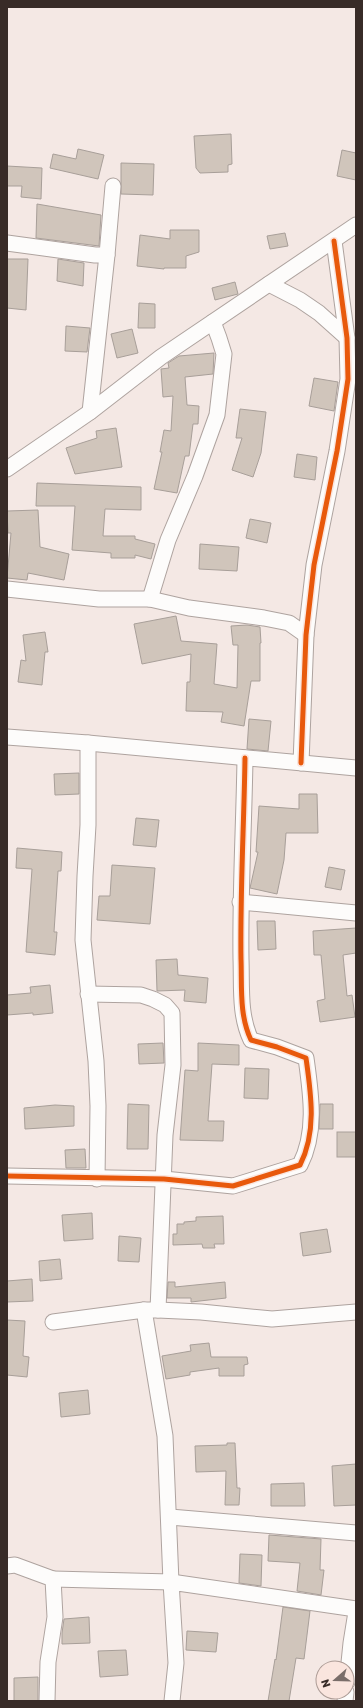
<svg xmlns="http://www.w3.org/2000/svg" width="363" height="1708" font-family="Rubik,sans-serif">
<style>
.building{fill:#d0c5bb;stroke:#a89f99}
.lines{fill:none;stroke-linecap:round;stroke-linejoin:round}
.minor-casing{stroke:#aea39f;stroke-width:17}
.minor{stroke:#fdfcfb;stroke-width:15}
.cycleway-casing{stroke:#fae5de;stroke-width:8}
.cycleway{stroke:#e8590c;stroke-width:5}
</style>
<rect width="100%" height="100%" fill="#f4e8e4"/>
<g class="building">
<polygon points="231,134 232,164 228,165 228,172 200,173 196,168 194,136"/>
<polygon points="78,149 104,155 98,179 50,168 53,154 76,159"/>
<polygon points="342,150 356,153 356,180 337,176"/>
<polygon points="121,163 154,164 153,195 121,194"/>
<polygon points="7,166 42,168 41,199 21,197 22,186 7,186"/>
<polygon points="37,204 101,215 99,246 36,238"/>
<polygon points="170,230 199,230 199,252 186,256 186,268 164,268 164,269 137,266 140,235 170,239"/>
<polygon points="285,233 288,246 270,249 267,236"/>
<polygon points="7,259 28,259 26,310 7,308"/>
<polygon points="58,259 84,263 83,286 57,281"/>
<polygon points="235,282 238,294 215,300 212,288"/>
<polygon points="139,303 155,304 155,328 138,328"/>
<polygon points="66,326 90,328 87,352 65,351"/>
<polygon points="132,329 138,353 117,358 111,334"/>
<polygon points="214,353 213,374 185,377 187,405 199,406 198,424 193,424 189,456 185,456 177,493 154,489 162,452 160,452 164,430 171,431 173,396 163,397 161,369 169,368 168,363 179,356"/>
<polygon points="314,378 338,382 334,411 309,406"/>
<polygon points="240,409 266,412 261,453 253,477 232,470 242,438 236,438"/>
<polygon points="116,428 122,467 75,474 66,448 97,438 96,431"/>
<polygon points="297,454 317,457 315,480 294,477"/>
<polygon points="37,483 141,487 141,510 105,509 103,536 135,536 135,539 155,544 151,559 135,555 135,558 111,558 111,553 72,550 75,506 36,506"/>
<polygon points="38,510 40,547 69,554 64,580 28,573 27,580 7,578 11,533 8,533 7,511"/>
<polygon points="250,519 271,523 267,543 246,538"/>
<polygon points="200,544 239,547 237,571 199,569"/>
<polygon points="176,616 181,641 217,644 214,684 237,688 238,645 233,645 231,626 247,625 260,627 261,643 260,643 260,681 251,681 244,726 221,722 223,712 186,711 187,682 190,682 191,654 142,664 134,624"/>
<polygon points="45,632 48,652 45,652 42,685 18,682 21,660 26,661 23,635"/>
<polygon points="249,719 271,721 268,751 247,749"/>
<polygon points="79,773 79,794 55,795 54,774"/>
<polygon points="299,794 317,794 318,833 286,833 284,860 277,894 250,888 258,852 256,852 259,806 299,809"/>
<polygon points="136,818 159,820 156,847 133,845"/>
<polygon points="17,848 62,852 61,871 58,871 54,932 57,932 55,955 26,952 32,869 16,868"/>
<polygon points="112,865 155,868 150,924 97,920 99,896 110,896"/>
<polygon points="329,867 345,870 341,890 325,887"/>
<polygon points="257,921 275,921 276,949 258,950"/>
<polygon points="356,928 356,953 343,955 347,996 352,995 355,1017 320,1022 317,1001 325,999 321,955 314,955 313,931"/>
<polygon points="177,959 178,975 208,978 206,1003 184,1001 185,990 157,991 156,960"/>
<polygon points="50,985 53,1013 33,1015 33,1013 7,1015 7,995 31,993 30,987"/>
<polygon points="163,1043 164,1063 139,1064 138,1044"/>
<polygon points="198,1043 239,1045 239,1065 212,1064 208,1121 224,1121 223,1141 180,1140 185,1070 198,1071"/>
<polygon points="245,1068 269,1069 268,1099 244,1098"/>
<polygon points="128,1104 149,1105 148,1149 127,1149"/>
<polygon points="320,1104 333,1104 333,1129 319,1129"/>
<polygon points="55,1105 74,1106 74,1126 25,1129 24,1108"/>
<rect x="337" y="1132" width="19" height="25"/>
<polygon points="85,1149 86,1168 66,1168 65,1150"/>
<polygon points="92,1213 93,1239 64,1241 62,1215"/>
<polygon points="223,1216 224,1244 214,1244 215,1248 203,1248 202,1244 173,1245 173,1234 177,1234 177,1224 184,1224 184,1222 196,1221 196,1217"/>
<polygon points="327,1229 331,1252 303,1256 300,1233"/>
<polygon points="119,1236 141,1238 139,1262 118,1261"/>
<polygon points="60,1259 62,1279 40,1281 39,1261"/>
<polygon points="32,1279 33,1301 7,1302 7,1281"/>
<polygon points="168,1282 175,1282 175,1287 225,1282 226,1298 191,1302 191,1298 167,1298"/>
<polygon points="7,1320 25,1321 23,1356 29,1357 27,1377 7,1375"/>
<polygon points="209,1343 211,1357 247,1357 248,1364 244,1365 244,1376 219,1376 219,1368 190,1372 190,1375 166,1379 162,1356 191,1351 190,1345"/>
<polygon points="88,1390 90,1414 61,1417 59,1393"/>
<polygon points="227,1443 235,1443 237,1488 240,1488 239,1505 225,1505 226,1471 196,1472 195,1446 227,1445"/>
<polygon points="356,1464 356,1505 334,1506 332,1466"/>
<polygon points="304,1483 305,1506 271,1506 271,1484"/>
<polygon points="269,1535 321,1539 320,1570 324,1570 321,1595 297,1591 300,1563 268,1561"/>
<polygon points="240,1554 262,1555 261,1586 239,1583"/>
<polygon points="283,1607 310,1611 304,1659 296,1658 289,1701 268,1701 275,1659 276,1660"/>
<polygon points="89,1617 90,1643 62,1644 62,1633 64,1619"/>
<polygon points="187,1631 218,1633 216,1652 186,1650"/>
<polygon points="126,1650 128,1675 100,1677 98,1651"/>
<polygon points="38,1677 38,1701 14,1701 14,1678"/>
</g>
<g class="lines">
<g class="minor-casing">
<g id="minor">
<polyline points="7,243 95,255 107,255 90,412"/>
<polyline points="107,255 113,186"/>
<polyline points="269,284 300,300 319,313 347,338"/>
<polyline points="7,469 90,412 161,357 356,225"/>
<polyline points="7,589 99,599 150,599 189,608 264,618 289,623 306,635"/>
<polyline points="150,599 168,540 195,476 217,415 224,354 219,338 213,322"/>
<polyline points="7,737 88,743 356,768"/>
<polyline points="88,743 88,825 85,876 83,940 96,1061 98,1106 97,1179"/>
<polyline points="301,763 306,635 314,565 337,451 348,379 347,338 334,241"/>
<polyline points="240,902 356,913"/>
<path d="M 7,1176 L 164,1179 L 233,1186 L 300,1165 C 317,1132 311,1094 306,1058 L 277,1047 L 251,1040 C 239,1015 242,986 241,959 C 240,892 244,825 245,758"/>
<polyline points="158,1310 201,1312 272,1319 356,1312"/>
<polyline points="53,1322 144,1310 158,1310 165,1135 173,1065 172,1013 165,1005 153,999 141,995 88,994"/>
<polyline points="170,1517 356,1533"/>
<polyline points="7,1566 15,1565 53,1579 55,1617 48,1662 47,1701"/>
<polyline points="53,1579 171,1582 165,1436 144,1310"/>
<polyline points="347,1682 351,1643 356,1612"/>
<polyline points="172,1701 176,1663 171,1582 356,1609"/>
<polyline points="345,1701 346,1692"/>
</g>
</g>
<use href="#minor" class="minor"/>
<g class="cycleway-casing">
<g id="cycleway">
<polyline points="301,763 306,635 314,565 337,451 348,379 347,338 334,241"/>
<path d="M 7,1176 L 164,1179 L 233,1186 L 300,1165 C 317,1132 311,1094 306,1058 L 277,1047 L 251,1040 C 239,1015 242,986 241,959 C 240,892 244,825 245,758"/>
</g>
</g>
<use href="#cycleway" class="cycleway"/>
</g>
<rect width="363" height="1708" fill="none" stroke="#382b27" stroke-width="16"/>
<g transform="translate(335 1680) rotate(250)"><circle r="19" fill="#fae5de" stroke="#ac9b95"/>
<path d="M0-3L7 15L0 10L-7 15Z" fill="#7a6d69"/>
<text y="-6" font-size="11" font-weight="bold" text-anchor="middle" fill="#382b27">N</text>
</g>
</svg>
